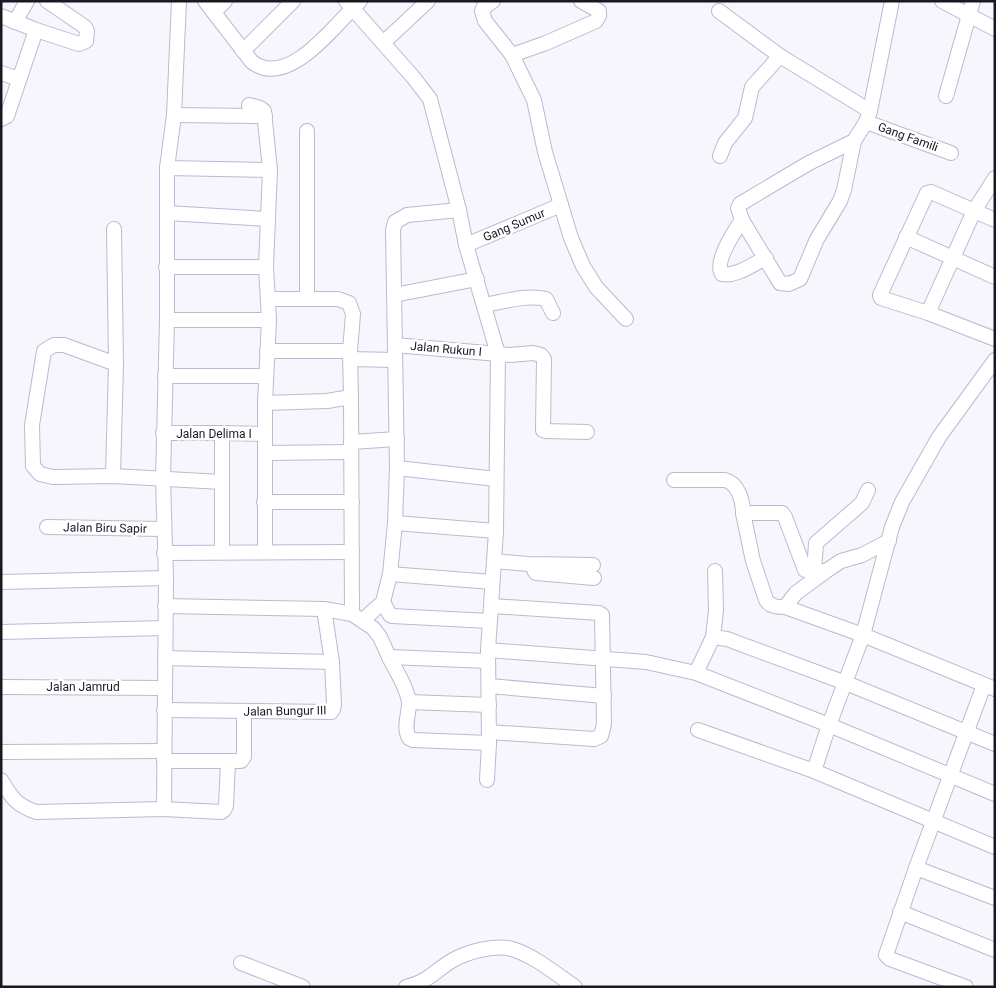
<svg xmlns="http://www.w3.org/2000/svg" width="996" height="988" font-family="Roboto,sans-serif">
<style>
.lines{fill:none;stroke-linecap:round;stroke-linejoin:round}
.minor-casing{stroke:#beb7d5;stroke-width:16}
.minor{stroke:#fff;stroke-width:14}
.labels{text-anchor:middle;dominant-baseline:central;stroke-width:5;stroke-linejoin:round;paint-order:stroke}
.street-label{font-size:12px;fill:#1b1823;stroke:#fff}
</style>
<rect width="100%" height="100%" fill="#f7f6fc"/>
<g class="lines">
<g class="minor-casing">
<g id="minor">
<path d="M 205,1 L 252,62 C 289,90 336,23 360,1"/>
<polyline points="346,1 413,77 430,99 459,210 466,245 498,354 496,531 488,650 489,743 487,780"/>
<polyline points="493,1 483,8 482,11 485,21 512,55 534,100 545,152 571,238 583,266 596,287 626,319"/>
<polyline points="942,1 995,29"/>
<polyline points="719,11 780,56"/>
<polyline points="214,12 225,1"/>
<polyline points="1,16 36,30 79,44 86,41 87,31 85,27 47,1"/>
<polyline points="15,22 27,1"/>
<polyline points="383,43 428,1"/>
<polyline points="243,51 293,1"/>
<polyline points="512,55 546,43 596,21 599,16 599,11 581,1"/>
<polyline points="1,73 19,79"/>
<polyline points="946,96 973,1"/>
<polyline points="249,105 260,108 264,111 270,170 266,267 269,320 265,403 265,552"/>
<polyline points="174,115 265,116"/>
<polyline points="1,119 7,116 36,30"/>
<polyline points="866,122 951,153"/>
<polyline points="307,131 307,298"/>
<polyline points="720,156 725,143 745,118 752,87 780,56 870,111"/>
<polyline points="167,168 270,170"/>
<polyline points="995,178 974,211 928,313 995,339"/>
<polyline points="167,213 268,219"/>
<polyline points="742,220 780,283 789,284 800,279 817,239 840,201 844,190 854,141 866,122 870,111 892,1"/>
<polyline points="906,237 995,277"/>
<polyline points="466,245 561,205"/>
<path d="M 766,258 C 753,264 736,277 722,274 C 714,262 734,232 742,220 L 738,208 L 740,204 L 809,163 L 854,141"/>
<polyline points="166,267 266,267"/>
<polyline points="394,295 477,279"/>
<path d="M 484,305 C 503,302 527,294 546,299 L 553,313"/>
<polyline points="928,313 881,298 880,295 927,193 931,192 995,220"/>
<polyline points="167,320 269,320"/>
<polyline points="395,345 510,355 533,353 541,355 544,359 543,430 546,431 587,432"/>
<polyline points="267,351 350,351 353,314 349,303 338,299 269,299"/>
<polyline points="350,351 351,397"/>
<polyline points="350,359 395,360"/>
<polyline points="116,364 64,345 54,345 44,351 32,425 33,466 40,474 53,477 113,476 222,482"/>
<polyline points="165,376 266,376"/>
<polyline points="265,403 327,401 351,397 352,614"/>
<polyline points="163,433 222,433 264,434"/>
<polyline points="351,442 397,439"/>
<polyline points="265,453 351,452"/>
<polyline points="397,468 496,479"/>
<polyline points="113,476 116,364 114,229"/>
<path d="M 674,480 L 725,480 C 738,483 743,501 743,513 L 753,561 L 766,600 C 771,607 777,607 785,607 L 863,635 L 995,689"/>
<polyline points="264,502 352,502"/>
<polyline points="743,513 782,513 785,517 805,570 814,572 825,571"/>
<polyline points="395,523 496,531"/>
<polyline points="47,527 163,529"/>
<polyline points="222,552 222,433"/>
<polyline points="164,553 352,552"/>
<polyline points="494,561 528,564 593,565"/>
<polyline points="534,570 536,573 594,578"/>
<polyline points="814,572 816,543 862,503 868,490"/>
<polyline points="390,574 492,582"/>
<polyline points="1,582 166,578"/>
<polyline points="383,602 390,615 392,616 489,621"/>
<polyline points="165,606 324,609 352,614 373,628 380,637 389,657 488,661"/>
<polyline points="785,607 796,593 826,571 841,561 862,555 889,541"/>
<polyline points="363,620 383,602 390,574 395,523 397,468 393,230 395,222 407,215 459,210"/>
<polyline points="1,632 165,628"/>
<polyline points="713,637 716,610 715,571"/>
<polyline points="488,650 646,662 696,673 829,725 995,794"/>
<path d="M 389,657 C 395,669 408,689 409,703 C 409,715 403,727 409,738 L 413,740 L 489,743"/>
<polyline points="165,658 332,662"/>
<polyline points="696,673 713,637 727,639 846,683 995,744"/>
<polyline points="489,686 604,696"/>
<polyline points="1,687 165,688"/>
<polyline points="409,702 489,705"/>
<polyline points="164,710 331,712 333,709 334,705 332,662 324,609"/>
<polyline points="698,730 814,771 995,847"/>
<polyline points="489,732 594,739 601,736 604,724 602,615 599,613 491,606"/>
<polyline points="1,752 164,751"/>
<polyline points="164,761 241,761 244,757 244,712"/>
<polyline points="814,771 829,725 863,635 892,527 902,502 939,437 995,360"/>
<path d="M 1,780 C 12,798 16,805 36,812 L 164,809 L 221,812 L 224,810 L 226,806 L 228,762"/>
<polyline points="164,809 166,578 163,479 167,320 167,168 174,115 179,1"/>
<polyline points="916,868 995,898"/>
<polyline points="900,912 995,950"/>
<polyline points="241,963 303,987"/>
<path d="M 406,987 C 430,981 434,971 453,960 C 467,952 496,944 512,949 C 535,956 556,974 575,987"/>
<polyline points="966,987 890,959 886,955 916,868 984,685"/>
</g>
</g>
<use href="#minor" class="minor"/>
</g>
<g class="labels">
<g class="street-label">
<text transform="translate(908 137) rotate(20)">Gang Famili</text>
<text transform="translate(514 225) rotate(-23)">Gang Sumur</text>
<text transform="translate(446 349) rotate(5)">Jalan Rukun I</text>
<text x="214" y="434">Jalan Delima I</text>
<text transform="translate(105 528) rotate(1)">Jalan Biru Sapir</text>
<text x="83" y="687">Jalan Jamrud</text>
<text transform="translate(285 711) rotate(-1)">Jalan Bungur III</text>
</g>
</g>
<rect width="996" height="988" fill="none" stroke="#1b1823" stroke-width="5"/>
</svg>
